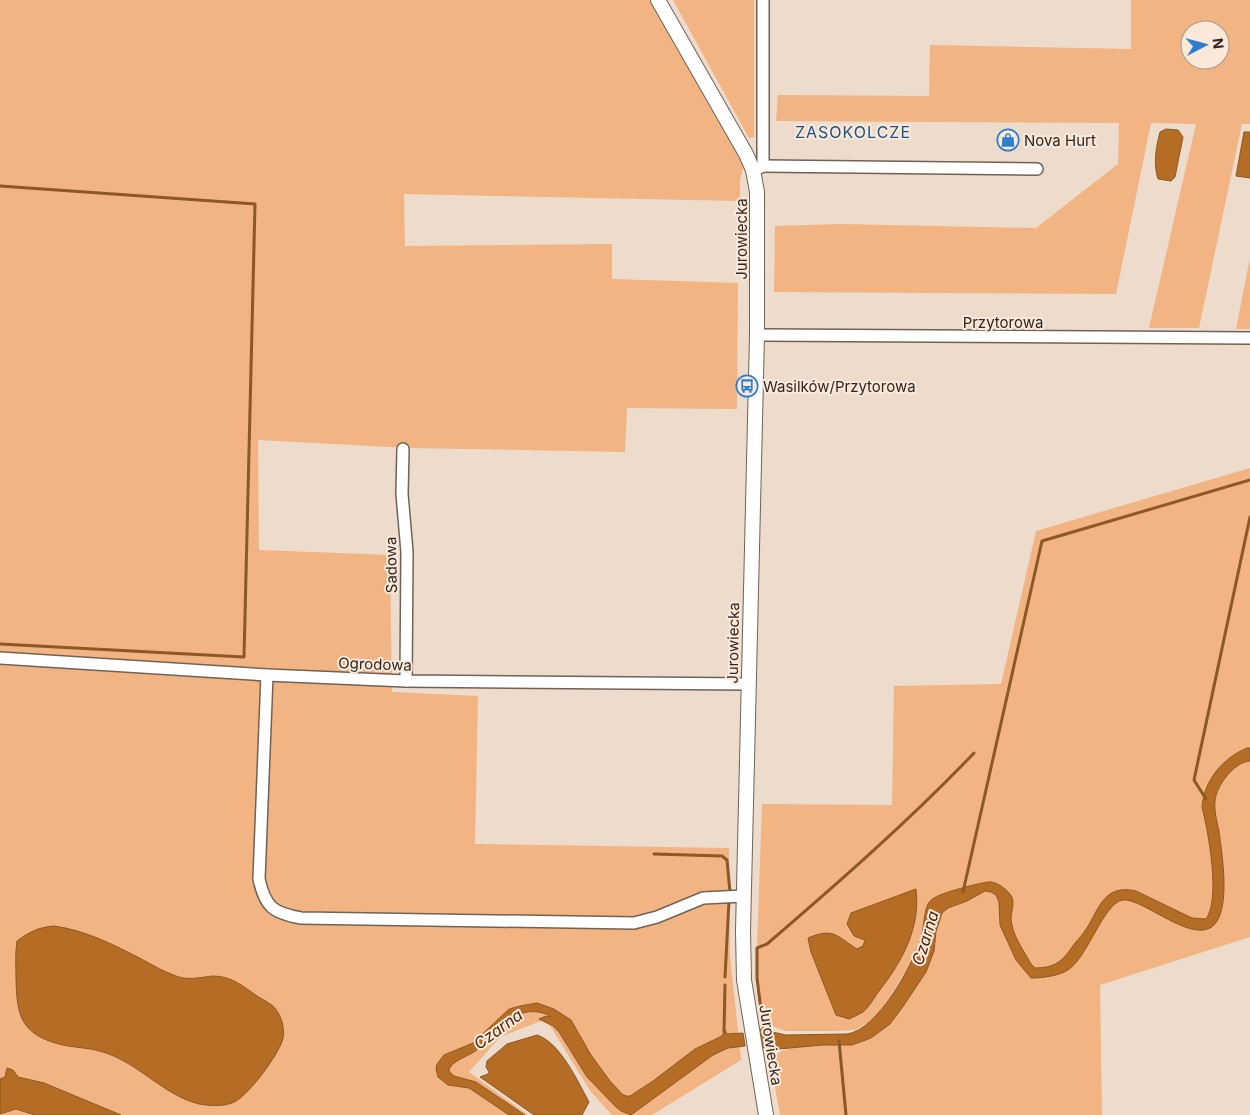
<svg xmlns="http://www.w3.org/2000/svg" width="1250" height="1115" font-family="Inter,sans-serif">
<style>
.green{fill:#f1b482;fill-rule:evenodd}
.water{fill:#b56d25;stroke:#8c5824}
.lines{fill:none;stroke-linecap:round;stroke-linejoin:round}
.stream{stroke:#8c5824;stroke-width:3}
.minor-casing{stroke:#716255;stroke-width:14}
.tertiary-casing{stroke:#716255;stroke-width:16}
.minor{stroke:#fff;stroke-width:11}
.tertiary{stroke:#fff;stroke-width:14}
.labels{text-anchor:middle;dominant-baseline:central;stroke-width:4;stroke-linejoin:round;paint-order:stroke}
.poi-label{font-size:15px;fill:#2e2721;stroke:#fae8d9;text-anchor:start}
.street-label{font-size:15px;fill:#2e2721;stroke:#fae8d9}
.neighbourhood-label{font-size:16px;letter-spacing:1px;fill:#1f5284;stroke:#fae8d9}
.water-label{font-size:16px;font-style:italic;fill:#442608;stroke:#fae8d9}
</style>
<rect width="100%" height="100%" fill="#eddbcc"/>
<g class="green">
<polygon points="0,0 658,0 746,154 740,181 740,201 404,194 405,246 612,244 612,279 738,283 737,409 627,408 625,452 409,448 258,440 259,550 390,555 392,692 478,696 475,844 729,848 730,955 741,1060 652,1115 612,1115 591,1092 546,1019 500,1037 469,1072 528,1115 107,1115 0,1090"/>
<polygon points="673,0 754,0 754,137 749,138"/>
<path d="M 1131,0 L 1250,0 L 1250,124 L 1242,124 L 1199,328 L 1149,328 L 1196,124 L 1151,123 L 1116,294 L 774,292 L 775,226 L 840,224 L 1036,228 L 1118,164 L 1119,123 L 776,121 L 778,95 L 929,96 L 930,45 L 1131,49 ZM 1190,30 L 1220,30 L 1220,60 L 1190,60 Z"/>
<polygon points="1250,258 1250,329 1236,329"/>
<polygon points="1250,468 1250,937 1100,985 1102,1115 780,1115 770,1059 780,1052 810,1040 852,1045 890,1024 902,1008 926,972 942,913 948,908 955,906 928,904 921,940 913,960 891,995 875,1018 855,1030 836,1031 785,1031 762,1022 757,978 757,948 762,804 892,805 894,686 1001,684 1036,531"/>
<polygon points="16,1109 30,1115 0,1115 0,1114"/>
</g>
<g class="water">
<path d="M 1166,129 L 1178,130 L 1183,137 L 1175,177 L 1171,181 L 1158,179 C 1153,164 1156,147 1160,132 Z"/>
<polygon points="1244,132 1250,132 1250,178 1236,176"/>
<path d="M 1247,748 L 1250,748 L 1250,761 C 1234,762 1216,786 1215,801 C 1214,811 1217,822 1219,831 C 1222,855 1228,892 1220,915 C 1205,957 1146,898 1123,900 C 1104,902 1088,957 1068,970 C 1058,976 1043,978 1031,978 L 1016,960 L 1000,925 L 999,902 L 996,895 L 991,892 L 985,891 L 967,901 L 948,908 L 942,913 L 936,932 L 934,951 L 926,972 L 902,1008 L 890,1024 L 871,1038 L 852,1045 L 822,1045 L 779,1049 L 762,1047 L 759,1029 L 786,1035 L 847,1034 C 877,1030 911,968 920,941 C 924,930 923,915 928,904 C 930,900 935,897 940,895 C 946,892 985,881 991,882 C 998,883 1005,888 1010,894 C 1016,902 1011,910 1011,919 C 1012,935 1024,951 1031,964 L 1035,968 C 1052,968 1061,963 1070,950 C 1075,942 1082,936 1087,928 C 1100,906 1105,884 1136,891 L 1192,918 L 1206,919 C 1221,899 1208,830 1202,807 C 1204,780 1223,758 1247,748 Z"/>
<path d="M 916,889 C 921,927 902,962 879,991 C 874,998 869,1007 863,1012 C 858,1015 853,1017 849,1019 L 836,1015 L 811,952 L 808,938 C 834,927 836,936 857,949 L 863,946 L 865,940 L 854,936 L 847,924 L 851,913 Z"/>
<path d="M 54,926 C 85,930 117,946 145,961 C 156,967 165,972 176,976 C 188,981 201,977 213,976 C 231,976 243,986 257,996 C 262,999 268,1002 273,1006 C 281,1014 285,1027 283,1038 C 280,1053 250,1093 236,1101 C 226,1107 211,1106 199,1104 C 163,1095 139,1063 103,1052 C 88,1047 71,1048 55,1043 C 19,1032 17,1012 16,979 C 16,966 15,953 17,941 C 29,932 39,927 54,926 Z"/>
<path d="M 537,1003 L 554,1009 L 571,1020 L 591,1055 L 610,1081 L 622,1094 L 626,1096 L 630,1096 L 653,1081 L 695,1049 L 722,1036 L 725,1030 L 727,1034 L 743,1033 L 745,1046 L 728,1048 L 713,1055 L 631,1115 L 621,1111 L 616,1107 L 587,1077 L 559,1032 L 553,1026 L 539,1019 L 546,1016 L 551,1017 C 548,1014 543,1013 538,1012 C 511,1008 497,1035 478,1049 C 470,1056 450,1061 449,1071 L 454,1076 L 476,1082 L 525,1115 L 509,1115 L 469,1088 L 448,1085 L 438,1077 L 436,1069 L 437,1064 L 444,1055 L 473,1043 L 509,1009 L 520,1006 Z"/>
<path d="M 537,1035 C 560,1042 578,1082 589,1102 L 582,1115 L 534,1115 L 480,1077 L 488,1074 L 489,1072 L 486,1067 L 487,1061 L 507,1044 Z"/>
<polygon points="7,1068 13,1070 18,1077 44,1083 121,1115 34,1115 16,1109 0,1114 0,1079 5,1077"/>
</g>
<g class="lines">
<g class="stream">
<polyline points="0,186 255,204 244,657 0,644"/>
<polyline points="1206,799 1194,780 1250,517"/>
<polyline points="654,854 722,856 727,860 730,892"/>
<polyline points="963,892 1042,541 1250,480"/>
<polyline points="725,977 729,901"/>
<polyline points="724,1032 725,985"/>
<path d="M 764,1034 L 757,978 L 757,948 L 767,944 C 838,883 909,821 974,753"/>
<polyline points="839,1041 846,1115"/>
</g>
<g class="minor-casing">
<g id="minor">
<polyline points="763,166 1037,169"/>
<polyline points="757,169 763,166 763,0"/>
<polyline points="757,335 1250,338"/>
<polyline points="403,449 402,494 407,552 406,681"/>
<polyline points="0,658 267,675 406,681 749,684"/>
<path d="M 267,675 L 259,879 C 265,907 273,913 301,918 L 634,923 L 657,917 L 703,898 L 744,896"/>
</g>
</g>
<g class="tertiary-casing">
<polyline id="tertiary" points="658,0 746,154 753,170 757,192 757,335 743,931 744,980 766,1115"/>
</g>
<use href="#minor" class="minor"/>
<use href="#tertiary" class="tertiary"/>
</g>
<defs>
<g id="shop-ring" transform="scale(1.125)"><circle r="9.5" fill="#fae8d9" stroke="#2d7ecd" stroke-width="1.5"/><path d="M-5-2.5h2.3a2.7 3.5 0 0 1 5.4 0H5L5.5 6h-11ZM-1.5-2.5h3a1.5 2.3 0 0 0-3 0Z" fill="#2d7ecd"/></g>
<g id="bus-ring" transform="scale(1.125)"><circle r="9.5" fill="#fae8d9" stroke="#2d7ecd" stroke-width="1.5"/><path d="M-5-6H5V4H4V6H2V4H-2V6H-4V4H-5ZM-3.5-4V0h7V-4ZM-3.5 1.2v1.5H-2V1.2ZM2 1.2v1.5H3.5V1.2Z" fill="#2d7ecd"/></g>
</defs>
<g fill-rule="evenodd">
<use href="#shop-ring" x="1008" y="140"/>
<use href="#bus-ring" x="747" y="386"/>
</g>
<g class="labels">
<g class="poi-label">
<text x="1024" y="140">Nova Hurt</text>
<text x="763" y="386">Wasilków/Przytorowa</text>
</g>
<g class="street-label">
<text transform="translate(741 239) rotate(-90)">Jurowiecka</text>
<text x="1003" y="322">Przytorowa</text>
<text transform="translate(391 565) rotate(-91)">Sadowa</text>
<text transform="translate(733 643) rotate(-89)">Jurowiecka</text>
<text transform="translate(375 664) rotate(2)">Ogrodowa</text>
<text transform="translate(771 1045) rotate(81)">Jurowiecka</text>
</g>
<g class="neighbourhood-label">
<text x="853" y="132">ZASOKOLCZE</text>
</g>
<g class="water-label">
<text transform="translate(925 938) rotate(-73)">Czarna</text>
<text transform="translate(498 1029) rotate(-36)">Czarna</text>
</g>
</g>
<g transform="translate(1205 45) rotate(84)"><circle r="24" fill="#fae8d9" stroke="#a89b8f"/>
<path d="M0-4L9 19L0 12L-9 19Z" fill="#2d7ecd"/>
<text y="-8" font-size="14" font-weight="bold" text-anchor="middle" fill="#2e2721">N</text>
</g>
</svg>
